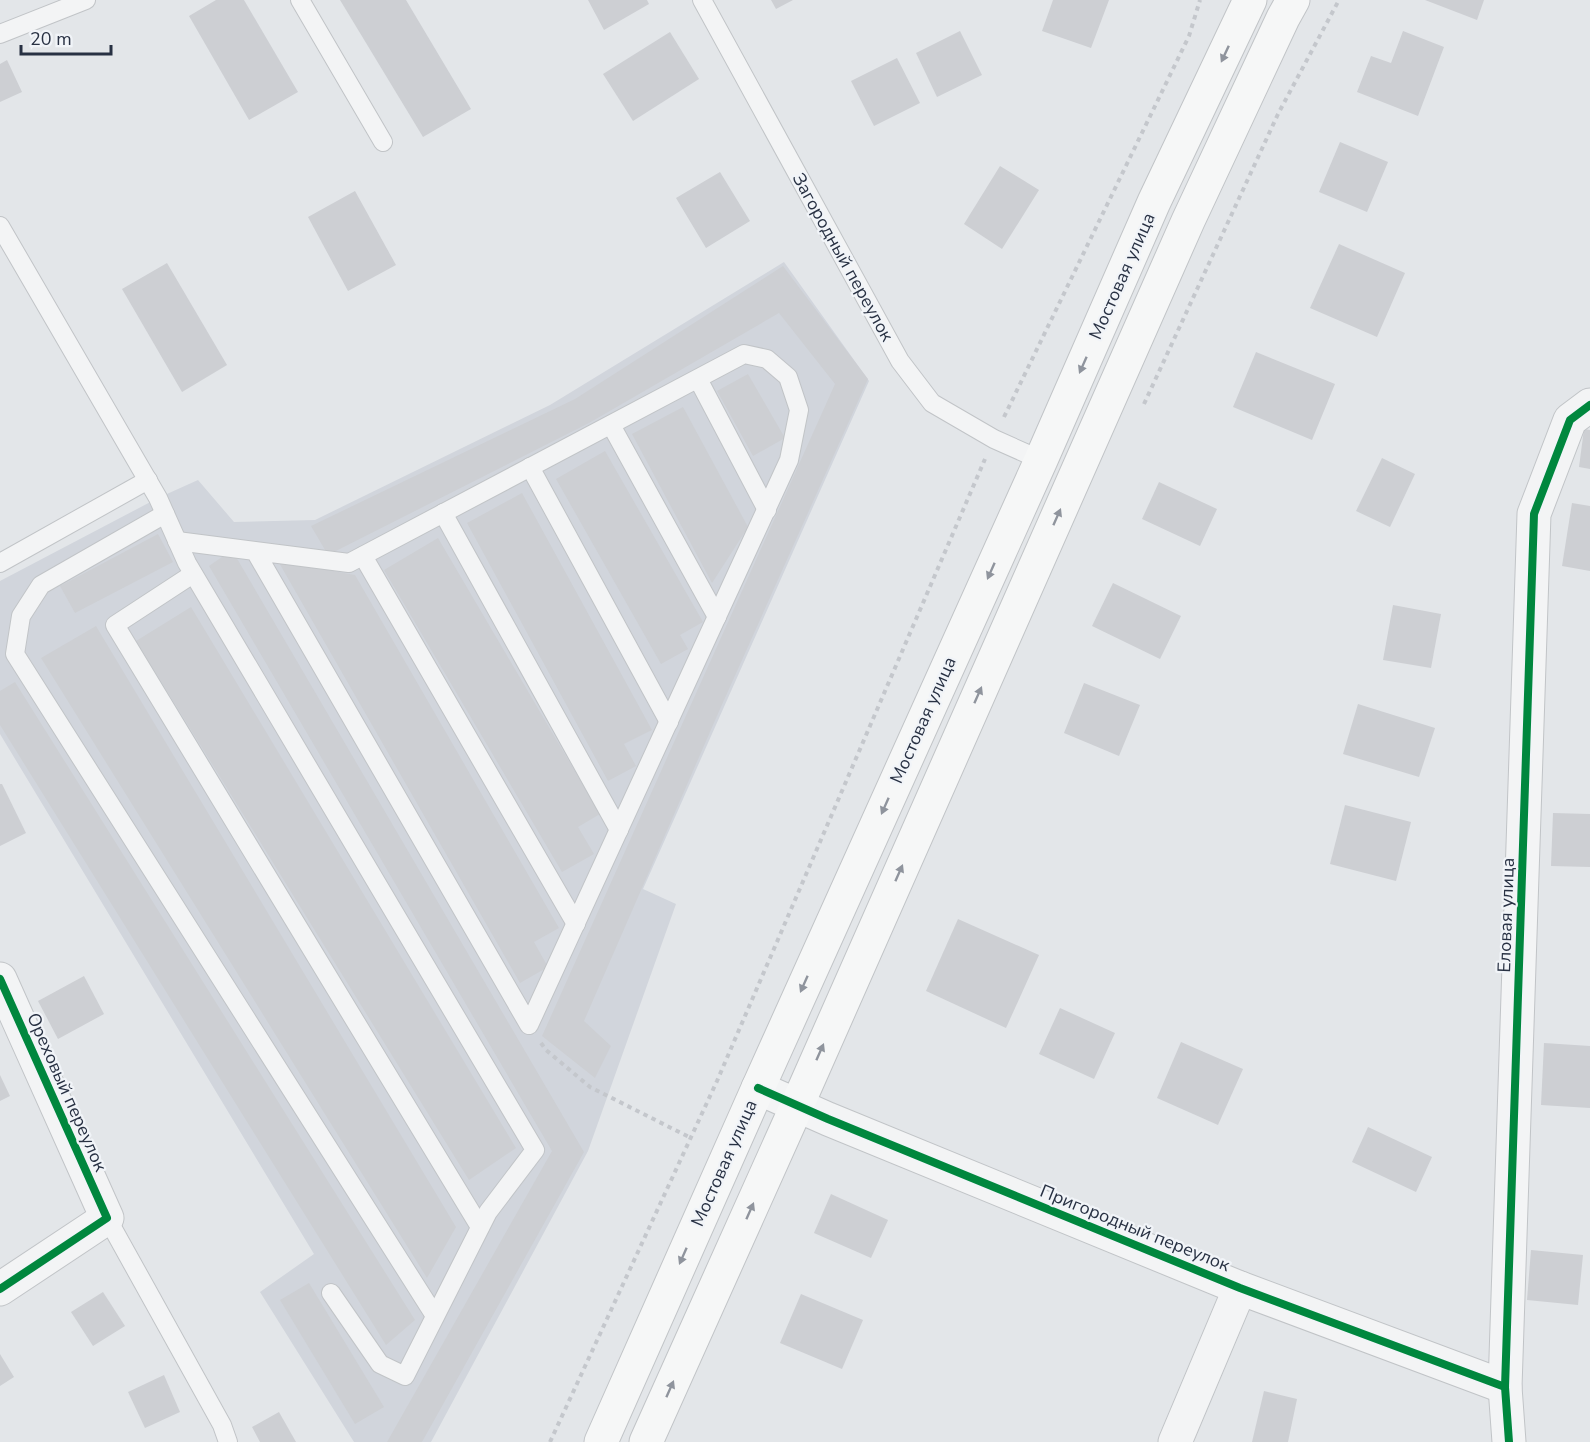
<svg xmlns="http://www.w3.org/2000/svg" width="1590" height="1442" font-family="'Nunito Sans',sans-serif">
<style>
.built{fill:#d1d5dc}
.building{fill:#cdcfd3}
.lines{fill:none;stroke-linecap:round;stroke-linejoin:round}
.service-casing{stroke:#c1c4c7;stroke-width:20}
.minor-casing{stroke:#c1c4c7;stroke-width:35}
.secondary-casing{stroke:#c1c4c7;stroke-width:35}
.path{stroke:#c4c7cc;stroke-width:4;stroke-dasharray:4.5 4.5;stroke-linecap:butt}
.service{stroke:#f3f4f5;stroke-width:18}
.minor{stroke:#f3f4f5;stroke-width:33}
.secondary{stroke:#f6f7f7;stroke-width:33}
.cycleway-casing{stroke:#f1f4f8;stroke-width:11}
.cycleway{stroke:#00873e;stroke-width:8}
.oneway{fill:#8f949d}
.labels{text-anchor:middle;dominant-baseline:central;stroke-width:4.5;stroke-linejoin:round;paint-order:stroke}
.street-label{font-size:18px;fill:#283143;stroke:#f1f4f8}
</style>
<rect width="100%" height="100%" fill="#e3e6e9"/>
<polygon class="built" points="784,262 869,381 643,889 676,904 588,1151 431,1442 354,1442 260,1292 314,1254 0,734 0,581 158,498 198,480 234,522 315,520 550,405"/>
<g class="building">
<polygon points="216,0 244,0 298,92 249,120 189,16"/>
<polygon points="340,0 406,0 471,109 423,137"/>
<polygon points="588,0 647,0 649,4 604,30"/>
<polygon points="771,0 793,0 776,9"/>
<polygon points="1053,0 1109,0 1091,48 1042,31"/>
<polygon points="1425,0 1484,0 1477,20"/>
<polygon points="960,31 982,75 937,97 916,53"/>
<polygon points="1403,31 1444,47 1418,116 1357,92 1371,56 1391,63"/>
<polygon points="670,32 699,79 633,121 603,74"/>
<polygon points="897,58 920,103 874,126 851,81"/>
<polygon points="7,60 22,92 0,102 0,64"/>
<polygon points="1340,142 1388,162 1367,212 1319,192"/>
<polygon points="1000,166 1039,190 1002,249 964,224"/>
<polygon points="720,172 750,221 706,248 676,198"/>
<polygon points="355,191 396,265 348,291 308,217"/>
<polygon points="1339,244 1405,273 1377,337 1310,308"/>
<polygon points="167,263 227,365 182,392 122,289"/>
<polygon points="783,266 868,379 720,709 584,1021 611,1046 595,1078 542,1036 835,384 779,313 589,423 328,555 311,526 575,399"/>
<polygon points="1256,352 1335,384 1312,440 1233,407"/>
<polygon points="748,374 785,438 753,456 717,391"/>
<polygon points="683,407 748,527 712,583 632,434"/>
<polygon points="1584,429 1590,430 1590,469 1579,467"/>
<polygon points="605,451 703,622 680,635 688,649 661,664 556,479"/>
<polygon points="1382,458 1415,474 1390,527 1356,511"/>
<polygon points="1159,482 1217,509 1200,546 1142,519"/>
<polygon points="522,493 652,730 624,744 636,766 608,781 467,523"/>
<polygon points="1572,503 1590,506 1590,571 1562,566"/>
<polygon points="158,534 173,562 75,613 60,586"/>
<polygon points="438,538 600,814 578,827 594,854 562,872 384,570"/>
<polygon points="232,550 584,1152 422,1442 387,1442 552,1151 209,566"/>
<polygon points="278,561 355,575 559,928 534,942 548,967 520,983"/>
<polygon points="1113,583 1181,616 1160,659 1092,626"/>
<polygon points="1393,605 1441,614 1431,668 1383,660"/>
<polygon points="191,607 516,1148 469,1180 136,641"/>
<polygon points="96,626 456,1227 427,1278 41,658"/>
<polygon points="15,682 415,1320 386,1345 0,725 0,691"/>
<polygon points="1084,683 1140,705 1119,756 1064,733"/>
<polygon points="1358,704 1435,728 1419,777 1343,754"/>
<polygon points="0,784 2,784 26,833 0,846"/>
<polygon points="1345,805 1411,822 1396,881 1330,864"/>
<polygon points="1553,813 1590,814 1590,867 1551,866"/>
<polygon points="958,919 1039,955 1006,1028 926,991"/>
<polygon points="84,976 104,1014 58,1039 38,1001"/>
<polygon points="1060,1008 1115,1033 1094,1079 1039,1054"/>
<polygon points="1181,1042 1243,1069 1218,1125 1157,1098"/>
<polygon points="1544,1043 1590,1046 1590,1108 1541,1105"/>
<polygon points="0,1075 10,1096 0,1101"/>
<polygon points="1368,1127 1432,1157 1416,1192 1352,1162"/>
<polygon points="831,1194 888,1220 871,1258 814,1233"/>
<polygon points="1531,1250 1583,1255 1578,1305 1527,1300"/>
<polygon points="309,1283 384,1407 355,1424 280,1300"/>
<polygon points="103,1292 125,1326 93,1346 71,1312"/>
<polygon points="801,1294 863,1320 842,1369 780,1343"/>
<polygon points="0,1354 14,1377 0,1386"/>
<polygon points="164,1375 180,1412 145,1428 128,1392"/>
<polygon points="1264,1391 1297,1399 1288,1442 1252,1442"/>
<polygon points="279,1412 296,1442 260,1442 252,1427"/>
</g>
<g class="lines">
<g class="service-casing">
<g id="service">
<polyline points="300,0 383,142"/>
<polyline points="702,0 900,361 932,403 994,439 1041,460"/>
<polyline points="0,34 86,0"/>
<polyline points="0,226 158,498 187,563 535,1150 488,1212 405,1376 380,1364 331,1293"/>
<polyline points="698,379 767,510"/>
<polyline points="611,425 717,617"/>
<polyline points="530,467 669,722"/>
<polyline points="443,513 619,830"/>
<polyline points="165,514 41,585 21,616 15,654 435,1316"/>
<polyline points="177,541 349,563 744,354 767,359 788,377 799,410 789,460 529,1025 255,551"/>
<polyline points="363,556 576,924"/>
<polyline points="0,563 148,480"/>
<polyline points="193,574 115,625 480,1227"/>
<polyline points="107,1218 222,1425 228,1442"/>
</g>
</g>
<g class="minor-casing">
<g id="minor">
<polyline points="0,979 107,1218 0,1289"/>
<polyline points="758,1088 828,1119 1240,1288 1505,1387"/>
<polyline points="1175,1442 1240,1288"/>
<polyline points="1509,1442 1505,1387 1534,514 1570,420 1590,405"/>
</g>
</g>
<g class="secondary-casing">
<g id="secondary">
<polyline points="601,1442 758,1088 1041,460 1154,202 1250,0"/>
<polyline points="646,1442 791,1119 1188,221 1283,18 1293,0"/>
</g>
</g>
<g class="path">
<polyline points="1144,404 1278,114 1339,0"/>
<polyline points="1004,417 1189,36 1200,0"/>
<polyline points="541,1043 546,1050 590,1087 691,1138"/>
<polyline points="550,1442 717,1081 985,459"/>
</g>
<use href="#service" class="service"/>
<use href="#minor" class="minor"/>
<use href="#secondary" class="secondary"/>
<g class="cycleway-casing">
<g id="cycleway">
<polyline points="0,979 107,1218 0,1289"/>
<polyline points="758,1088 828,1119 1240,1288 1505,1387"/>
<polyline points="1509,1442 1505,1387 1534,514 1570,420 1590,405"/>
</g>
</g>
<use href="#cycleway" class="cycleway"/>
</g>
<defs><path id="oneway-solid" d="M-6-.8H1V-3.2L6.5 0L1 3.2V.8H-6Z" transform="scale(1.5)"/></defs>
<g class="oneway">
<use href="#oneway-solid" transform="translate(1225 54) rotate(115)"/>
<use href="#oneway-solid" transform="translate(1083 365) rotate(114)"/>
<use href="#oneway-solid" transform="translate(1057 517) rotate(-66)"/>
<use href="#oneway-solid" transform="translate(991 571) rotate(114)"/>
<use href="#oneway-solid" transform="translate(978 695) rotate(-66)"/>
<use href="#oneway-solid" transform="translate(885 806) rotate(114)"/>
<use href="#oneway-solid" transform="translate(899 873) rotate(-66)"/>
<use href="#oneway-solid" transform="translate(804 984) rotate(114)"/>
<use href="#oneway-solid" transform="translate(820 1052) rotate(-66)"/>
<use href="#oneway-solid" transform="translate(750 1211) rotate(-66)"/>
<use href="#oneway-solid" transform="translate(683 1256) rotate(114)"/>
<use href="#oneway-solid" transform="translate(670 1389) rotate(-66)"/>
</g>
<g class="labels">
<g class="street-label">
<text transform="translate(843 257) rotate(61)">Загородный переулок</text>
<text transform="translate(1122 276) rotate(-66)">Мостовая улица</text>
<text transform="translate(923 720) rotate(-66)">Мостовая улица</text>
<text transform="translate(1506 915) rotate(-88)">Еловая улица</text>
<text transform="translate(67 1092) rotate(66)">Ореховый переулок</text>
<text transform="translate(724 1163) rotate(-66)">Мостовая улица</text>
<text transform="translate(1135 1228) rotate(22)">Пригородный переулок</text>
</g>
</g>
<path d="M21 45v9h90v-9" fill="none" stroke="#283143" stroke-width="3"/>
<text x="30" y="45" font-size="18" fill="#283143" stroke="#f1f4f8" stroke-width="4.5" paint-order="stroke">20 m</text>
</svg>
